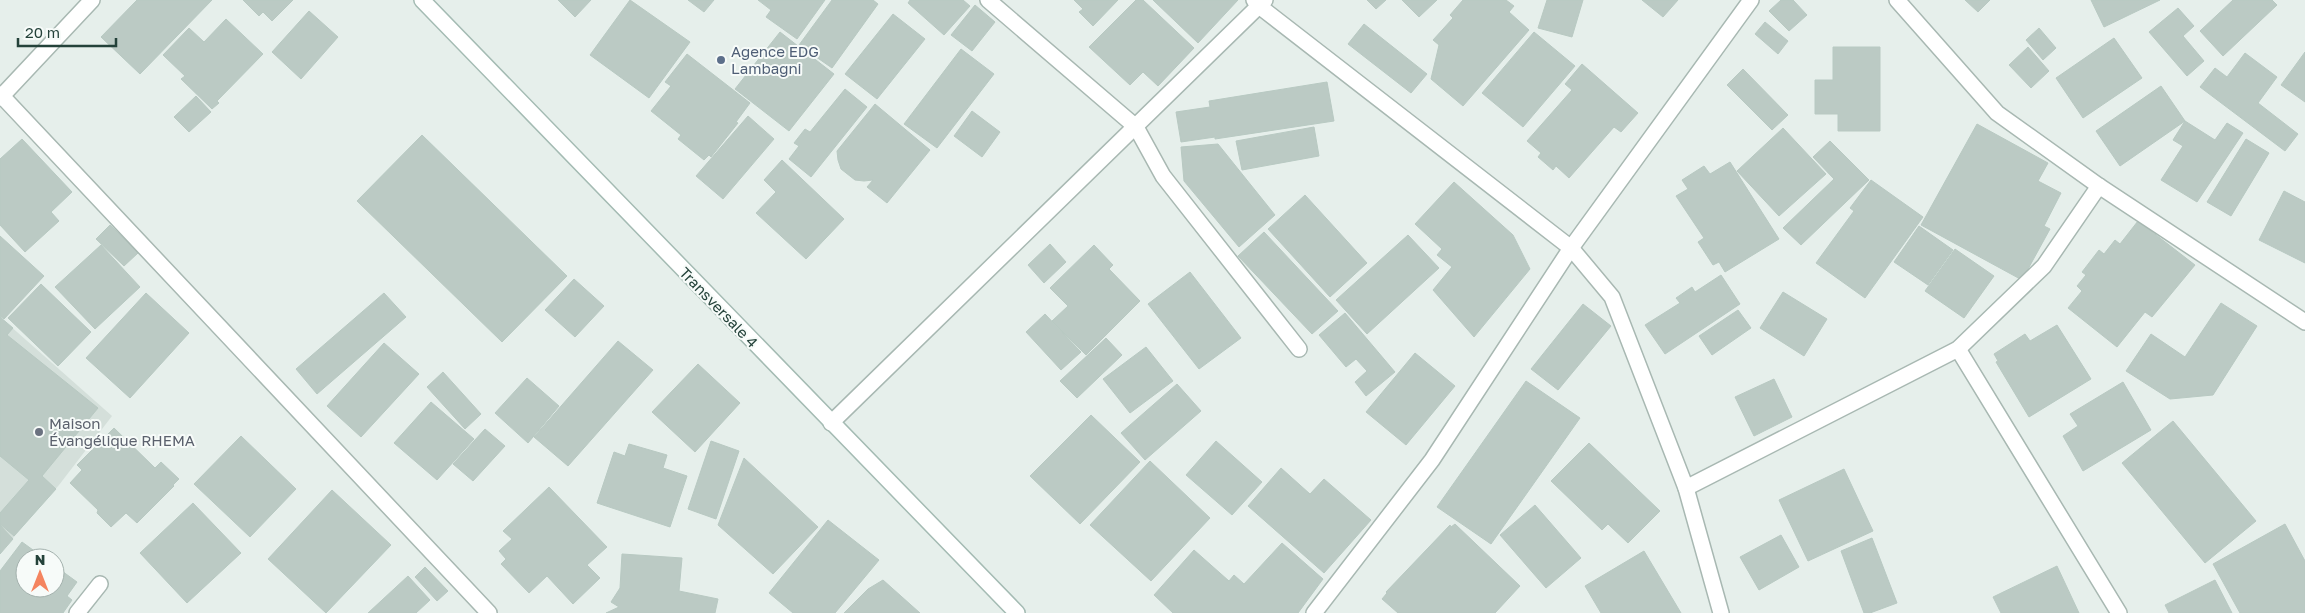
<svg xmlns="http://www.w3.org/2000/svg" width="2305" height="613" font-family="'Golos Text',sans-serif">
<style>
.built{fill:#d4dfda}
.building{fill:#bbcac4;stroke:#b8c9c2}
.lines{fill:none;stroke-linecap:round;stroke-linejoin:round}
.street-casing{stroke:#a8b8b2;stroke-width:18}
.secondary-casing{stroke:#a4bbb3;stroke-width:18}
.street{stroke:#fff;stroke-width:15}
.secondary{stroke:#fff;stroke-width:15}
.service-dot{fill:#5c6f8a;stroke:#f7fbf9;stroke-width:2}
.worship-dot{fill:#6b7280;stroke:#f7fbf9;stroke-width:2}
.labels{text-anchor:middle;dominant-baseline:central;stroke-width:4;stroke-linejoin:round;paint-order:stroke}
.service-label{font-size:15px;fill:#4e5e75;stroke:#f7fbf9;text-anchor:start}
.street-label{font-size:15px;fill:#24423a;stroke:#f7fbf9}
.worship-label{font-size:15px;fill:#5b616d;stroke:#f7fbf9;text-anchor:start}
</style>
<rect width="100%" height="100%" fill="#e6efeb"/>
<polygon class="built" points="0,317 112,416 59,485 0,553"/>
<g class="building">
<polygon points="137,0 212,0 140,74 101,37"/>
<polygon points="243,0 293,0 272,21 263,12 259,16"/>
<polygon points="558,0 591,0 575,17"/>
<polygon points="630,0 690,42 649,98 590,55"/>
<polygon points="688,0 714,0 704,12"/>
<polygon points="758,0 825,0 797,39 766,17 771,10"/>
<polygon points="832,0 873,0 878,4 832,68 799,45"/>
<polygon points="910,0 963,0 970,6 944,35 908,3"/>
<polygon points="1074,0 1118,0 1093,26 1079,12 1083,9"/>
<polygon points="1136,0 1143,0 1194,48 1158,86 1143,72 1130,85 1089,47"/>
<polygon points="1153,0 1238,0 1198,43"/>
<polygon points="1367,0 1386,0 1376,9"/>
<polygon points="1402,0 1437,0 1419,17"/>
<polygon points="1463,0 1506,0 1514,6 1509,12 1529,30 1463,106 1431,79 1439,45 1433,40 1453,18 1450,15"/>
<polygon points="1547,0 1583,0 1572,37 1538,28"/>
<polygon points="1642,0 1678,0 1663,17"/>
<polygon points="1781,0 1793,0 1807,15 1789,31 1769,11"/>
<polygon points="1965,0 1990,0 1978,12"/>
<polygon points="2091,0 2160,0 2104,27"/>
<polygon points="2233,0 2272,0 2277,5 2223,56 2200,31"/>
<polygon points="975,5 995,22 972,51 951,35"/>
<polygon points="2178,8 2194,26 2183,36 2204,61 2187,76 2149,32"/>
<polygon points="309,11 338,37 301,79 272,52"/>
<polygon points="893,14 925,39 877,99 845,74"/>
<polygon points="226,19 263,54 217,101 219,103 212,109 181,79 185,76 163,55 189,28 204,42"/>
<polygon points="1765,22 1788,41 1778,54 1755,34"/>
<polygon points="1364,24 1427,74 1411,93 1348,44"/>
<polygon points="2039,28 2056,48 2043,60 2026,40"/>
<polygon points="780,32 834,74 789,131 735,89"/>
<polygon points="1534,32 1575,66 1523,127 1482,93"/>
<polygon points="2114,38 2142,78 2083,118 2056,78"/>
<polygon points="1833,47 1880,47 1880,131 1838,131 1838,114 1815,114 1815,80 1833,80"/>
<polygon points="2028,47 2049,71 2031,88 2009,65"/>
<polygon points="961,49 994,74 937,148 904,124"/>
<polygon points="2305,52 2305,102 2281,85"/>
<polygon points="2245,53 2277,77 2258,103 2298,134 2285,151 2200,87 2215,68 2227,77"/>
<polygon points="687,54 750,103 736,122 738,123 711,157 709,155 704,160 678,139 681,135 651,111 671,86 665,82"/>
<polygon points="1582,64 1638,113 1621,132 1614,127 1569,178 1556,166 1553,170 1538,157 1541,153 1527,141 1572,90 1565,84"/>
<polygon points="1743,69 1788,115 1772,130 1727,85"/>
<polygon points="1327,82 1334,121 1215,139 1215,137 1181,142 1176,112 1210,107 1209,101"/>
<polygon points="2161,86 2185,121 2120,166 2096,131"/>
<polygon points="845,89 867,107 811,177 789,159 799,146 794,143 805,129 810,132"/>
<polygon points="196,96 211,112 189,132 174,117"/>
<polygon points="875,104 930,150 887,203 867,187 873,180 864,181 855,180 841,169 838,160 837,151"/>
<polygon points="972,111 1000,132 982,157 954,136"/>
<polygon points="748,116 774,139 723,199 696,176"/>
<polygon points="2185,121 2215,140 2227,123 2243,133 2197,202 2161,180 2183,146 2173,140"/>
<polygon points="1977,124 2048,163 2038,181 2061,193 2044,226 2050,229 2022,280 1921,225"/>
<polygon points="1314,127 1319,156 1242,170 1236,141"/>
<polygon points="1783,128 1826,174 1779,216 1737,171"/>
<polygon points="422,135 567,276 502,342 357,201"/>
<polygon points="22,139 72,192 51,212 59,221 25,252 0,225 0,159"/>
<polygon points="2246,139 2269,153 2231,216 2207,202"/>
<polygon points="1830,141 1869,180 1801,245 1783,228 1834,179 1813,157"/>
<polygon points="1218,144 1275,215 1239,247 1184,181 1181,147"/>
<polygon points="782,160 844,219 806,259 756,213 776,192 764,180"/>
<polygon points="1730,162 1779,239 1725,272 1719,262 1713,265 1698,242 1704,238 1676,196 1688,189 1682,180 1704,166 1710,174"/>
<polygon points="1871,180 1923,217 1865,298 1816,263 1854,211 1850,208"/>
<polygon points="1454,182 1513,235 1530,269 1474,337 1433,290 1452,267 1437,255 1442,249 1415,224"/>
<polygon points="2284,191 2305,202 2305,263 2259,240"/>
<polygon points="1305,195 1367,263 1330,297 1268,229"/>
<polygon points="2138,221 2195,265 2152,317 2145,312 2117,347 2068,308 2082,291 2077,286 2086,275 2082,272 2099,250 2104,254 2115,240 2120,244"/>
<polygon points="110,225 138,253 124,266 96,239"/>
<polygon points="1919,226 1953,250 1928,285 1894,262"/>
<polygon points="1264,232 1338,311 1312,334 1238,256"/>
<polygon points="1408,235 1439,268 1367,334 1336,300"/>
<polygon points="0,236 44,276 4,319 0,316"/>
<polygon points="1050,244 1066,262 1044,283 1028,265"/>
<polygon points="101,245 140,287 95,329 55,287"/>
<polygon points="1094,245 1113,265 1109,269 1140,301 1086,355 1052,321 1068,306 1050,288"/>
<polygon points="1955,249 1994,276 1964,318 1925,291"/>
<polygon points="1190,272 1241,338 1199,369 1148,304"/>
<polygon points="1721,275 1740,304 1665,354 1645,325 1680,303 1676,298 1692,287 1695,292"/>
<polygon points="574,279 604,306 575,337 545,310"/>
<polygon points="41,284 91,332 58,366 8,318"/>
<polygon points="1783,292 1827,319 1804,356 1760,328"/>
<polygon points="146,293 189,333 130,398 86,358"/>
<polygon points="384,293 406,317 317,394 296,369"/>
<polygon points="2221,303 2257,326 2213,395 2170,399 2126,371 2151,334 2185,357"/>
<polygon points="1583,304 1611,326 1558,390 1531,369"/>
<polygon points="1738,310 1751,328 1712,355 1699,336"/>
<polygon points="1345,313 1395,372 1366,396 1355,382 1367,371 1356,359 1346,367 1319,335"/>
<polygon points="1045,314 1081,352 1061,370 1026,332"/>
<polygon points="0,317 13,328 7,335 98,408 42,476 56,489 14,536 0,524 0,513 29,480 0,456"/>
<polygon points="2057,325 2091,379 2029,417 1996,362 1998,361 1994,354 2025,334 2030,341"/>
<polygon points="1106,338 1122,355 1077,398 1060,381"/>
<polygon points="618,341 653,370 568,466 534,437"/>
<polygon points="384,343 419,374 361,437 327,406"/>
<polygon points="1146,347 1173,381 1130,413 1103,379"/>
<polygon points="1415,353 1455,386 1406,445 1366,412"/>
<polygon points="698,364 740,403 695,452 652,412"/>
<polygon points="443,372 481,414 465,429 427,387"/>
<polygon points="527,378 559,406 528,443 495,413"/>
<polygon points="1774,379 1792,417 1754,436 1735,397"/>
<polygon points="1526,381 1580,418 1491,544 1437,507"/>
<polygon points="2123,382 2151,430 2083,471 2063,436 2078,426 2070,414"/>
<polygon points="1177,384 1201,411 1145,460 1121,433"/>
<polygon points="431,402 474,439 437,480 394,443"/>
<polygon points="1091,415 1140,462 1080,524 1030,476"/>
<polygon points="2173,421 2256,521 2205,563 2122,463"/>
<polygon points="114,428 155,468 161,462 179,479 173,485 174,486 137,523 126,513 111,527 97,513 98,510 70,483 82,470 77,465"/>
<polygon points="485,429 505,446 473,481 453,464"/>
<polygon points="241,436 296,489 250,537 194,484"/>
<polygon points="711,441 739,451 716,519 688,509"/>
<polygon points="1216,441 1262,482 1232,515 1186,475"/>
<polygon points="1589,443 1660,511 1628,543 1608,524 1602,530 1551,481"/>
<polygon points="629,444 667,455 663,468 687,476 670,527 597,503 614,452 625,456"/>
<polygon points="744,458 818,527 773,574 718,525"/>
<polygon points="1150,461 1210,518 1151,581 1090,525"/>
<polygon points="1281,468 1310,494 1324,479 1371,520 1324,573 1248,506"/>
<polygon points="1844,469 1873,531 1808,561 1779,500"/>
<polygon points="549,487 607,547 587,565 600,578 573,604 547,576 529,593 501,564 506,559 499,551 512,539 503,531"/>
<polygon points="332,490 391,545 326,613 268,559"/>
<polygon points="193,503 241,553 187,603 140,553"/>
<polygon points="1535,505 1581,558 1546,588 1500,535"/>
<polygon points="828,520 879,560 835,613 793,613 769,593"/>
<polygon points="1455,524 1520,586 1495,613 1398,613 1382,599 1387,593 1386,592 1450,525 1451,527"/>
<polygon points="2285,524 2305,561 2305,613 2240,613 2213,564"/>
<polygon points="0,525 13,539 0,554"/>
<polygon points="1781,535 1799,567 1759,590 1740,557"/>
<polygon points="1872,538 1897,603 1870,613 1864,613 1841,551"/>
<polygon points="22,542 44,558 25,558 25,588 55,588 55,566 77,582 67,596 72,600 63,613 0,613 0,571"/>
<polygon points="1282,543 1323,579 1298,613 1173,613 1154,595 1194,550 1229,581 1234,575 1244,584"/>
<polygon points="1644,551 1681,613 1601,613 1585,586"/>
<polygon points="622,554 682,558 679,591 718,599 715,613 606,613 619,607 611,602 620,588"/>
<polygon points="2057,566 2079,613 2001,613 1993,597"/>
<polygon points="425,567 448,591 437,601 415,577"/>
<polygon points="408,576 430,600 416,613 368,613"/>
<polygon points="883,580 920,613 844,613 868,589"/>
<polygon points="2215,580 2232,613 2169,613 2165,605"/>
</g>
<g class="lines">
<g class="street-casing">
<g id="street">
<polyline points="988,0 1136,127 1163,176 1299,349"/>
<polyline points="1254,0 1259,6 1571,248 1612,297 1686,488 1721,613"/>
<polyline points="1897,0 1997,113 2099,186 2305,322"/>
<polyline points="0,94 489,613"/>
<polyline points="0,98 92,0"/>
<polyline points="1958,349 2119,613"/>
<polyline points="831,423 1265,0"/>
<polyline points="1686,488 1958,349 2044,266 2099,186"/>
<polyline points="77,613 100,584"/>
<polyline points="1314,613 1432,460 1571,248 1751,0"/>
</g>
</g>
<g class="secondary-casing">
<polyline id="secondary" points="422,0 1017,613"/>
</g>
<use href="#street" class="street"/>
<use href="#secondary" class="secondary"/>
</g>
<circle class="service-dot" cx="721" cy="60" r="5"/>
<circle class="worship-dot" cx="39" cy="432" r="5"/>
<g class="labels">
<g class="service-label">
<text x="731" y="51">Agence EDG<tspan x="731" dy="17">Lambagni</tspan></text>
</g>
<g class="street-label">
<text transform="translate(719 307) rotate(46)">Transversale 4</text>
</g>
<g class="worship-label">
<text x="49" y="423">Maison<tspan x="49" dy="17">Évangélique RHEMA</tspan></text>
</g>
</g>
<g transform="translate(40 573)"><circle r="24" fill="#f7fbf9" stroke="#a3b1ad"/>
<path d="M0-4L9 19L0 12L-9 19Z" fill="#f4845f"/>
<text y="-8" font-size="14" font-weight="bold" text-anchor="middle" fill="#24423a">N</text>
</g>
<path d="M18 38v8h98v-8" fill="none" stroke="#24423a" stroke-width="2.5"/>
<text x="25" y="38" font-size="15" fill="#24423a" stroke="#f7fbf9" stroke-width="4" paint-order="stroke">20 m</text>
</svg>
